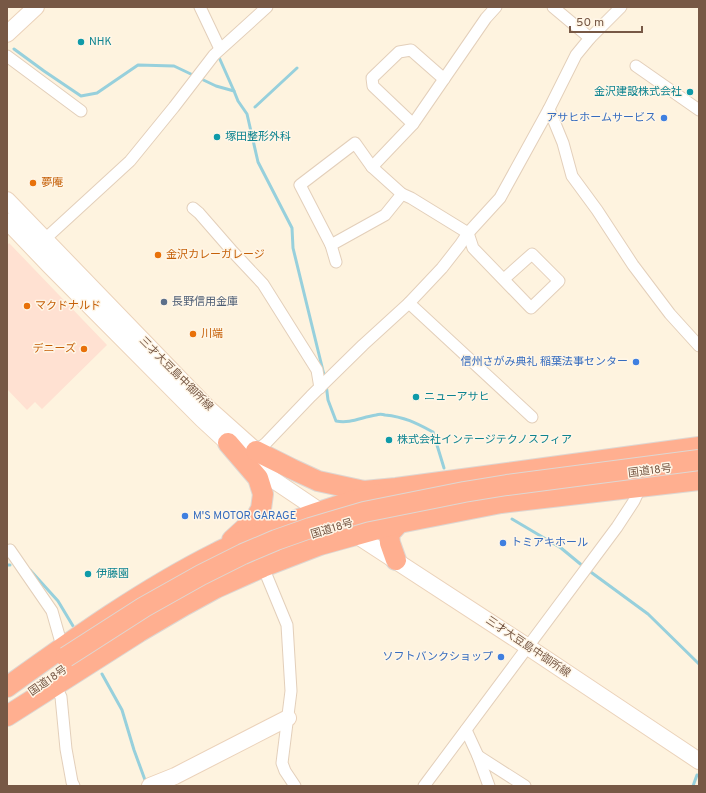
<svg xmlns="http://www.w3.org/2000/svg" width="706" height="793" font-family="Overpass,'Noto Sans JP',sans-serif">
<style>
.commercial{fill:#ffe1d2}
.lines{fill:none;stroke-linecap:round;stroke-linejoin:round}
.stream{stroke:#97d0dc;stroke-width:3}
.street-casing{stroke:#e3cfba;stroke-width:13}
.secondary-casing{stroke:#ebd2ba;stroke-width:18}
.highway-casing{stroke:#ded7d2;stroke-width:22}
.street{stroke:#fff;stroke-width:11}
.secondary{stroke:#fff;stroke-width:16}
.highway{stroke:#ffaf90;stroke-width:20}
.highway-bridge-casing{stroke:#ded7d2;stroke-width:22;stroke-linecap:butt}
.highway-bridge{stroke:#ffaf90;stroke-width:20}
.culture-dot{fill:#0f9aa8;stroke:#fff6e7;stroke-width:1.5}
.shop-dot{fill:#3f7fe0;stroke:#fff6e7;stroke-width:1.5}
.food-dot{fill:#e8710a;stroke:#fff6e7;stroke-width:1.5}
.service-dot{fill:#5c6f8a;stroke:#fff6e7;stroke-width:1.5}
.labels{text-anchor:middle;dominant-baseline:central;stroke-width:3;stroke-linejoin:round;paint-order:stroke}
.culture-label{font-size:11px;fill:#0d838f;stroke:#fff6e7;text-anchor:start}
.shop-label{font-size:11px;fill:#366cbe;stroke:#fff6e7;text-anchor:end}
.food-label{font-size:11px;fill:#c56008;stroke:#fff6e7;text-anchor:start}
.service-label{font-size:11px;fill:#4e5e75;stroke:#fff6e7;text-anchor:start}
.street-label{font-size:11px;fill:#775845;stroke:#fff6e7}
</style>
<rect width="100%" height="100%" fill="#fef3df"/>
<polygon class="commercial" points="9,243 107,345 42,409 35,402 27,410 7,389 7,246"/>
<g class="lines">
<g class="stream">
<polyline points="14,49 44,71 81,96 97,93 138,65 174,66 216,86 234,91 238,101 247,114 258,162 292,228 293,248 325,379"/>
<polyline points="218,55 234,91"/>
<polyline points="255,107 297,68"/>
<path d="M 326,384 L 328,400 L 336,421 C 350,424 362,417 376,415 C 379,414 382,414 385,415 C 405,417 416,423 433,432 L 444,468"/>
<polyline points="512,519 561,548 584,567"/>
<polyline points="7,565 10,565"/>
<polyline points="30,570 58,601 73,626"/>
<polyline points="588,570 648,614 699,664"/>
<polyline points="102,674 122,710 134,750 145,780"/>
<polyline points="693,786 697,775"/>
</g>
<g class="street-casing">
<g id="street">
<polyline points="200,7 220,49"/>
<polyline points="496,7 486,18 413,124 372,167 402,194 411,198 468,233 473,248 531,308 559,281 532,254 504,279"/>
<polyline points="553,7 590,38 621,7"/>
<polyline points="7,56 81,111"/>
<polyline points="636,66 699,110"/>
<polyline points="549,109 563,143 572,176 597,210 633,265 670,314 699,346"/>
<polyline points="413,124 373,86 372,78 399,52 411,50 444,79"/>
<polyline points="193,208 199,213 233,252 263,284 317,370 320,388"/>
<polyline points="45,239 130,161 174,107 214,55 267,7"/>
<polyline points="331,245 385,215 402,194"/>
<polyline points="336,262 331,245 300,185 355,143 372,167"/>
<polyline points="409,303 532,417"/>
<polyline points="256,451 266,443 311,396 363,345 409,303 442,268 460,245 468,233 500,198 549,109 576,55 590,38"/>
<polyline points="7,552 10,550 52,611 60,639 63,647"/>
<polyline points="263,567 287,625 291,691 282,763 285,771 295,786"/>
<polyline points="55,685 61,697 66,749 72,782 74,786"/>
<polyline points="466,730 478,756 489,786"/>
<polyline points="478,756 525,786"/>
<polyline points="424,786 617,527 634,501 641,486"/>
</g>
</g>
<g class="secondary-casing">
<g id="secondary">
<polyline points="7,34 36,7"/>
<polyline points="7,200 209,409 264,458"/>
<polyline points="7,221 50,266 202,419 228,443 275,481 327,516"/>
<polyline points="350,531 522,643 699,761"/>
<polyline points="150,786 175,776 288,718"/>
</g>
</g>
<g class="highway-casing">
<g id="highway">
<polyline points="228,443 258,478 263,494 261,509 255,519 232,540"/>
<polyline points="256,451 292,469 318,481 364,491 396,488 699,447"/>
<polyline points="396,560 390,543 389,534 399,523"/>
<path d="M 7,687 C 74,639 142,590 216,553 C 225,548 234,545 243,541 C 286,522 330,508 375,494"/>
<polyline points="7,716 139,632 185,605 216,588 263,567 320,545 399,523 501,503 699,480"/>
</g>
</g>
<use href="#street" class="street"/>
<use href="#secondary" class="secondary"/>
<use href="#highway" class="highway"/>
<g class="highway-bridge-casing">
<polyline id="highway-bridge" points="66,657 144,607 201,575 243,554 276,540 310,528 364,512 464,492 507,485 699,460"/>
</g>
<use href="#highway-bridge" class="highway-bridge"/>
</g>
<g class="culture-dot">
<circle cx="81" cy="42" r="4"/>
<circle cx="690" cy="92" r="4"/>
<circle cx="217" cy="137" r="4"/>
<circle cx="416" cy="397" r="4"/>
<circle cx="389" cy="440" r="4"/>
<circle cx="88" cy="574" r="4"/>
</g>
<g class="shop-dot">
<circle cx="664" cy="118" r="4"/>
<circle cx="636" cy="362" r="4"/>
<circle cx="185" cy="516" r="4"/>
<circle cx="503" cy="543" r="4"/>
<circle cx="501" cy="657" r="4"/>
</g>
<g class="food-dot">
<circle cx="33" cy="183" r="4"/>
<circle cx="158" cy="255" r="4"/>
<circle cx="27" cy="306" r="4"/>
<circle cx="193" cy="334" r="4"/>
<circle cx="84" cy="349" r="4"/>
</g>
<circle class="service-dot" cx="164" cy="302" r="4"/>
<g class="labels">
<g class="culture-label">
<text x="89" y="42">NHK</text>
<text x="682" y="92" text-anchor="end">金沢建設株式会社</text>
<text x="225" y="137">塚田整形外科</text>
<text x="424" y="397">ニューアサヒ</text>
<text x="397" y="440">株式会社インテージテクノスフィア</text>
<text x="96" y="574">伊藤園</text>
</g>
<g class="shop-label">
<text x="656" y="118">アサヒホームサービス</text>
<text x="628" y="362">信州さがみ典礼 稲葉法事センター</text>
<text x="193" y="516" text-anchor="start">M'S MOTOR GARAGE</text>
<text x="511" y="543" text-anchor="start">トミアキホール</text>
<text x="493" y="657">ソフトバンクショップ</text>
</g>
<g class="food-label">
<text x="41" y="183">夢庵</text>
<text x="166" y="255">金沢カレーガレージ</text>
<text x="35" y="306">マクドナルド</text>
<text x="201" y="334">川端</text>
<text x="76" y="349" text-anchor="end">デニーズ</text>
</g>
<g class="service-label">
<text x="172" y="302">長野信用金庫</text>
</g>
<g class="street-label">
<text transform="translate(176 374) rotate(45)">三才大豆島中御所線</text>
<text transform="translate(650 471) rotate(-7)">国道18号</text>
<text transform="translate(332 529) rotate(-17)">国道18号</text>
<text transform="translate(528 647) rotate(34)">三才大豆島中御所線</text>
<text transform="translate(48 681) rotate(-35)">国道18号</text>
</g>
</g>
<rect width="706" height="793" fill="none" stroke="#775845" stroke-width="16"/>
<path d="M570 26v6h72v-6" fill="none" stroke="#775845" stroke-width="2"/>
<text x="576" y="26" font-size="12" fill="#775845" stroke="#fff6e7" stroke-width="3" paint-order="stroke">50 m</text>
</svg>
